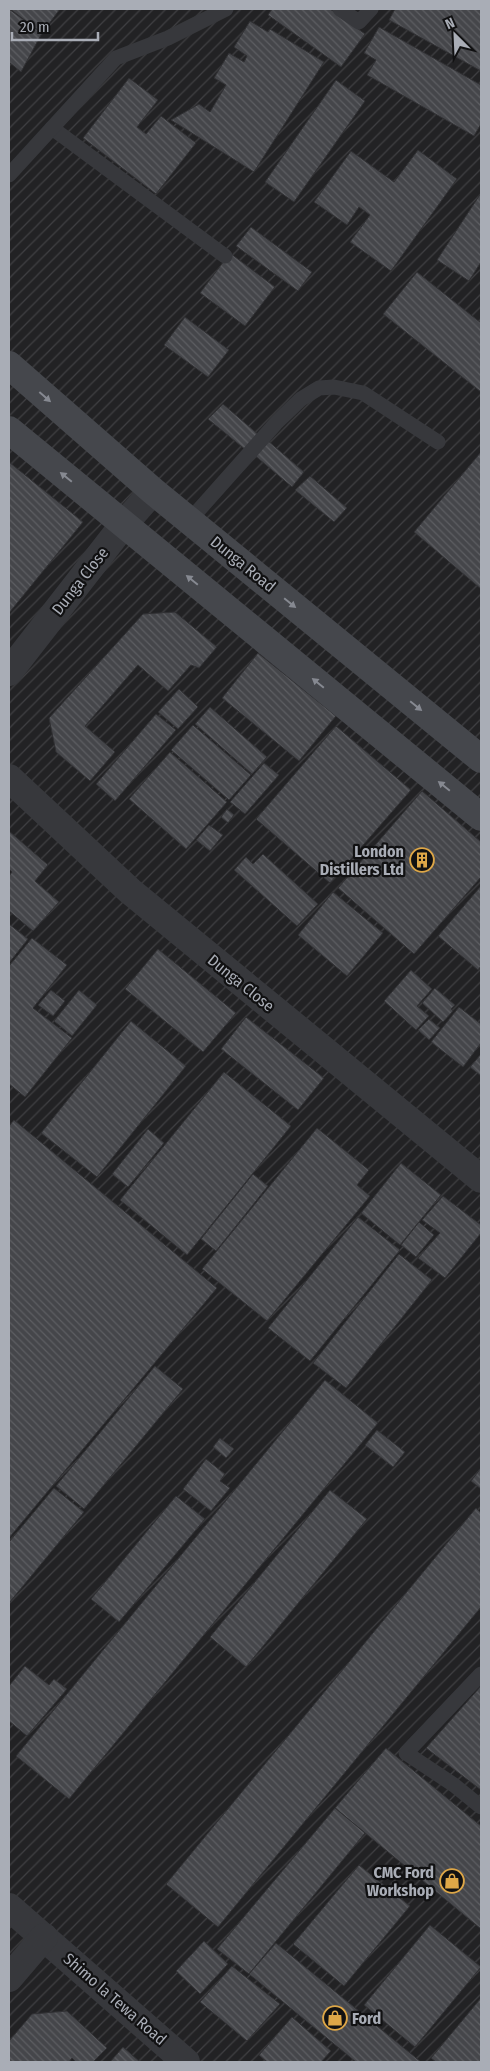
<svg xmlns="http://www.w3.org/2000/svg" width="490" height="2071" font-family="'Fira Sans Condensed',sans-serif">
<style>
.industrial{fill:url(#industrial-furrows)}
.building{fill:url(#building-back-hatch);stroke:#303033}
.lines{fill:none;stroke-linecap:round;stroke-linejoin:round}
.lane{stroke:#37383c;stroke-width:15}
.street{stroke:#37383c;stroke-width:28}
.secondary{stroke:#45474c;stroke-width:28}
.oneway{fill:#868991}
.labels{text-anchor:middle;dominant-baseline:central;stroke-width:4.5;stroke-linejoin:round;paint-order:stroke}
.street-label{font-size:16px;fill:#a9adb6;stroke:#111112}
.poi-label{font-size:16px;font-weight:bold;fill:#a9adb6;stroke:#111112;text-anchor:end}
</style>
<defs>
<pattern id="industrial-furrows" width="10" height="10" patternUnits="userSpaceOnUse" patternTransform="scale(1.25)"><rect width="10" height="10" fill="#222224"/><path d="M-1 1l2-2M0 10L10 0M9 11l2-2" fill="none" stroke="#3f3f42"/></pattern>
<pattern id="building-back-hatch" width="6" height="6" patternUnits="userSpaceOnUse" patternTransform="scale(1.25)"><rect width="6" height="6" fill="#45464a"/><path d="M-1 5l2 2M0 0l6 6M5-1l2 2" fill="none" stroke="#5d5e62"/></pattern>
</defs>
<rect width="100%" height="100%" fill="#161617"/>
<rect class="industrial" x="9" y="9" width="472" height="2053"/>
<g class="building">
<polygon points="9,9 42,33 21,72 9,62"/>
<polygon points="10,9 60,9 42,33"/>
<polygon points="272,9 330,9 365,34 341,67 268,15"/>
<polygon points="395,9 481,9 481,71 389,20"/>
<polygon points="250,21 268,32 270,29 324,62 254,172 171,120 199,104 210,112 226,85 214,78 229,53 244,62 247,56 234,47"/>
<polygon points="379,27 481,85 481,124 474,136 367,75 376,60 364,53"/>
<polygon points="129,78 158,100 137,127 146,134 161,116 196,143 156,194 83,138"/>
<polygon points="336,80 365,101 294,202 265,182"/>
<polygon points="418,150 457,179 391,271 350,242 370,215 359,207 347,225 314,202 351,151 394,182"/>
<polygon points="481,193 481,262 469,281 437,260"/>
<polygon points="251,227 312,272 298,291 236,246"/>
<polygon points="230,253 275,287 245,326 200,293"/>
<polygon points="417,272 481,323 481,392 383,314"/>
<polygon points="185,317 229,350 208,377 164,345"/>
<polygon points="223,404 260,436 247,451 208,419"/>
<polygon points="267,440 304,472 292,487 253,454"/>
<polygon points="481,452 481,589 414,532"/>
<polygon points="9,462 83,522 9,613"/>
<polygon points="310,476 347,508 334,522 295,490"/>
<polygon points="175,612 217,647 199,668 191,665 168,691 138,665 85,726 115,752 90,781 56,752 49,718 143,614"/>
<polygon points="258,653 336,716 299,761 222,698"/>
<polygon points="179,689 198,707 178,729 158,712"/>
<polygon points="210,707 267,757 252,774 195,724"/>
<polygon points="156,714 176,730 115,801 96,784"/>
<polygon points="193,725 251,775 229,800 171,750"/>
<polygon points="336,726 411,790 330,883 256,819"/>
<polygon points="170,752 227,802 186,849 129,799"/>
<polygon points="264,763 279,775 245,814 230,802"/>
<polygon points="422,791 481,842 481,877 414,954 338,888"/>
<polygon points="227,809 234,815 228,823 221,817"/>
<polygon points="209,825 223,835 210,851 196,840"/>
<polygon points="9,831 48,865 35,881 59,902 33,931 9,911 9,876 12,872 9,869"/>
<polygon points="263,854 318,904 297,926 234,870 246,857 253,864"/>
<polygon points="481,886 481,966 478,970 438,936"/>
<polygon points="333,892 383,933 347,976 298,935"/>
<polygon points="9,924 28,939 9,963"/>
<polygon points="32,938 67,965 33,1008 72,1038 25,1097 9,1084 9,966"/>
<polygon points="158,949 236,1013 203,1052 125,989"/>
<polygon points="411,970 432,989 417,1006 429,1016 416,1030 384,1001"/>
<polygon points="435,988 455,1005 451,1009 453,1011 443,1022 422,1003"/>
<polygon points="51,990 65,1001 53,1016 38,1005"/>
<polygon points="79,990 97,1005 72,1036 54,1021"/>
<polygon points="459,1007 481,1024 481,1043 463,1067 431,1042"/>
<polygon points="246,1017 324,1078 298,1110 221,1049"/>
<polygon points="429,1019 440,1028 429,1040 418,1030"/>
<polygon points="131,1021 186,1066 97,1177 41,1133"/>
<polygon points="481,1054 481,1076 470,1067"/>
<polygon points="224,1072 291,1126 187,1255 120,1200"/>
<polygon points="14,1120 217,1288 9,1538 9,1126"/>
<polygon points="317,1128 369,1170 357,1185 370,1196 267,1321 202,1269"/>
<polygon points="148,1129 164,1143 128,1187 112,1174"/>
<polygon points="401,1163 441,1195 400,1245 361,1213"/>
<polygon points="253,1174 268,1186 216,1251 201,1239"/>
<polygon points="443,1196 481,1225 481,1233 445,1278 418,1258 440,1233 422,1220"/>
<polygon points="358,1217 400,1250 310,1361 268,1328"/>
<polygon points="419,1222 434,1235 416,1257 401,1245"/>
<polygon points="399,1254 432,1280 346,1388 313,1363"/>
<polygon points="155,1366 183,1389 84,1509 56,1486"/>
<polygon points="325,1380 378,1423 69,1799 16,1756"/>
<polygon points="377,1430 405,1452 393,1467 365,1445"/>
<polygon points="220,1438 234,1449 226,1458 213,1447"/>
<polygon points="206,1459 225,1474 220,1481 230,1488 211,1511 183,1489"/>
<polygon points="481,1468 481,1489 471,1481"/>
<polygon points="54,1488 84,1512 9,1603 9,1542"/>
<polygon points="330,1490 367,1519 246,1667 210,1637"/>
<polygon points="176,1496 205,1519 119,1622 91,1599"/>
<polygon points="476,1508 481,1513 481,1607 218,1927 166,1884"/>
<polygon points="25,1666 49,1685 54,1679 67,1689 27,1736 9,1721 9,1686"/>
<polygon points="481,1686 481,1790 426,1748"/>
<polygon points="386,1748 481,1826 481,1929 335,1808"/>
<polygon points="335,1808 365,1833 249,1974 217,1949"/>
<polygon points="359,1865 410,1906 344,1986 293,1944"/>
<polygon points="430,1925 481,1967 415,2047 364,2005"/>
<polygon points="204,1941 228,1964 200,1994 176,1971"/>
<polygon points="276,1943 421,2062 356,2062 249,1974"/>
<polygon points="232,1966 280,2004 247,2041 200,2002"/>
<polygon points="481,1998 481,2062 436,2062 431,2058"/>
<polygon points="67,2011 107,2048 93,2062 76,2062 72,2058 69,2062 9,2062 9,2041 32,2014"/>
<polygon points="292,2017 331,2051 321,2062 267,2062 259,2055"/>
<polygon points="123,2047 140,2062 110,2062"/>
</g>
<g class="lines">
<g class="lane">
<polyline points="340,9 359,22 371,9"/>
<polyline points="52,128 225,256"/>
<polyline points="9,175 116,58 168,38 226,9"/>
<polyline points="189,521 277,422 301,399 319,388 334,387 363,393 438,442"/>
<polyline points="481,1674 406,1753 454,1785 481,1807"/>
</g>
<g class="street">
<polyline points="9,672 124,524 153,491"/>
<polyline points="9,778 130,891 481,1179"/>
<polyline points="9,1907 186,2062"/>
<polyline points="9,1978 44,1937"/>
</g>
<g class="secondary">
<polyline points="9,365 153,491 481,759"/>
<polyline points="9,430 481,817"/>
</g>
</g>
<defs><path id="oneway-solid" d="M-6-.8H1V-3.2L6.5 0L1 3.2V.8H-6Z" transform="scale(1.25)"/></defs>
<g class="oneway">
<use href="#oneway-solid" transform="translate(45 397) rotate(41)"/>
<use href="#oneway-solid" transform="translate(66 477) rotate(-141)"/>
<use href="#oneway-solid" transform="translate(192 580) rotate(-141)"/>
<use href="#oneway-solid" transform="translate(290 603) rotate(39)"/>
<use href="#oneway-solid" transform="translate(318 683) rotate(-141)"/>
<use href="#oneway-solid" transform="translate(416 706) rotate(39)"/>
<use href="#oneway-solid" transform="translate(444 786) rotate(-141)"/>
</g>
<defs>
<g id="building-ring" transform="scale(1.25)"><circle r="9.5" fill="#111112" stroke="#dea747" stroke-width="1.5"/><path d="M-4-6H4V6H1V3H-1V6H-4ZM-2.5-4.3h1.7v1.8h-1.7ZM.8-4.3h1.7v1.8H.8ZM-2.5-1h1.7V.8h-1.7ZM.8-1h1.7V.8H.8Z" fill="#dea747"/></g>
<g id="shop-ring" transform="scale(1.25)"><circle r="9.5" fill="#111112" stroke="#dea747" stroke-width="1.5"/><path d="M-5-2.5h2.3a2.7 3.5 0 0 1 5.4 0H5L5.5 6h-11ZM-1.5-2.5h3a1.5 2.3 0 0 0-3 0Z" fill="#dea747"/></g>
</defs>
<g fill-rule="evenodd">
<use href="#building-ring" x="422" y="860"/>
<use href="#shop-ring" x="452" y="1881"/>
<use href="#shop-ring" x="335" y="2018"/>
</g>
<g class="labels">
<g class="street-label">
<text transform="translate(243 564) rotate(39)">Dunga Road</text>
<text transform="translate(80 581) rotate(-52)">Dunga Close</text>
<text transform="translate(241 983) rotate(39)">Dunga Close</text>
<text transform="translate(115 1999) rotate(41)">Shimo la Tewa Road</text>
</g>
<g class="poi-label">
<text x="404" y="851">London<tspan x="404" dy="18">Distillers Ltd</tspan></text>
<text x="434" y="1872">CMC Ford<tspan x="434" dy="18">Workshop</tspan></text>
<text x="352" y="2018" text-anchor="start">Ford</text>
</g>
</g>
<rect width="490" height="2071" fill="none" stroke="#a9adb6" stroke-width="20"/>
<g transform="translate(455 35) rotate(336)" stroke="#111112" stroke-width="4" paint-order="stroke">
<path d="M0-4L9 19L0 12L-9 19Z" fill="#a9adb6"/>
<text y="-8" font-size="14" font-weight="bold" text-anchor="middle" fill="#a9adb6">N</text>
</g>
<path d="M12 32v8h86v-8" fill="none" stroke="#a9adb6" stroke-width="2.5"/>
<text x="20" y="32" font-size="15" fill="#a9adb6" stroke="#111112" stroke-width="4" paint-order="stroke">20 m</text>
</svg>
